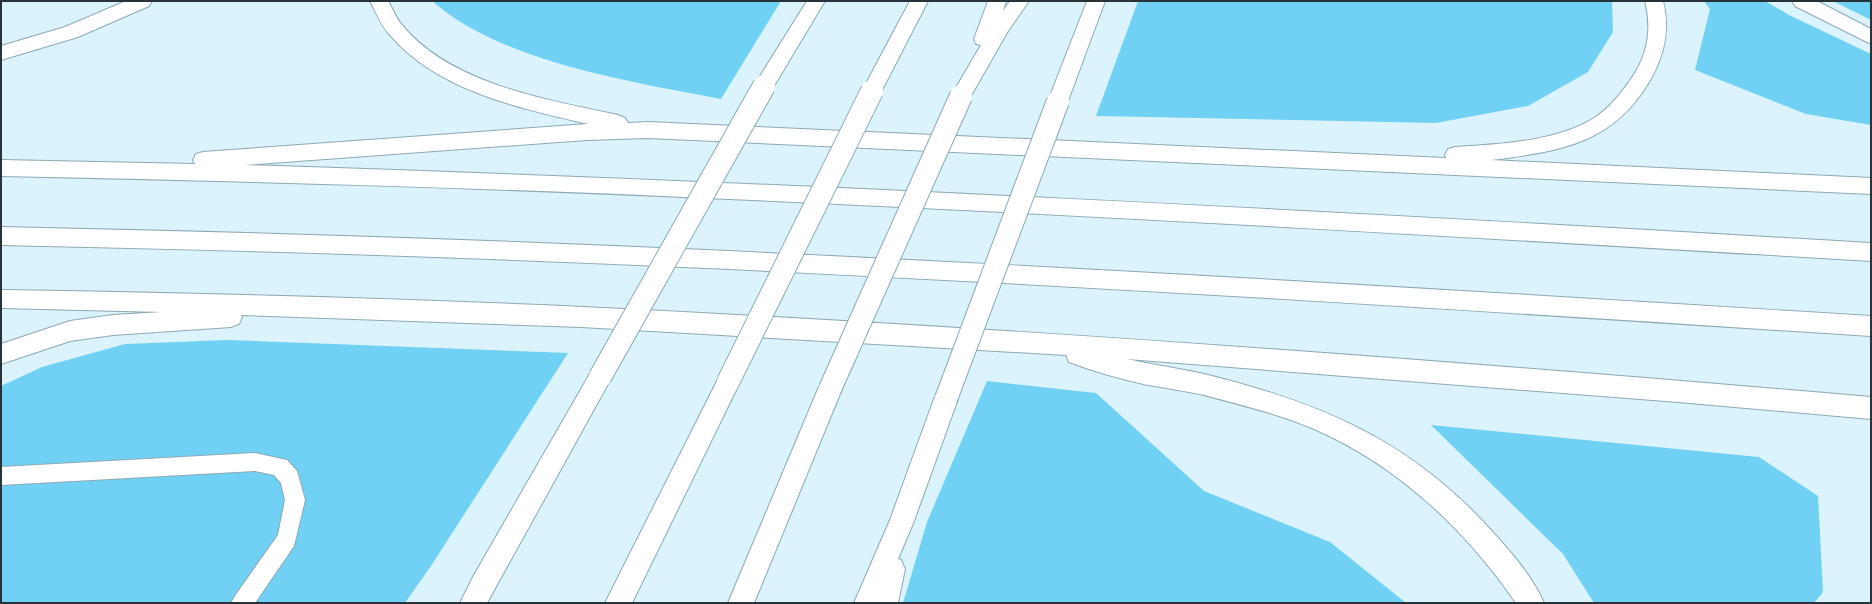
<svg xmlns="http://www.w3.org/2000/svg" width="1872" height="604" font-family="Quicksand,sans-serif">
<style>
.green{fill:#71d1f4}
.lines{fill:none;stroke-linecap:round;stroke-linejoin:round}
.lane-casing{stroke:#8ca9b5;stroke-width:2}
.highway-casing{stroke:#8ca9b5;stroke-width:2}
.lane{fill:#fff;fill-rule:evenodd}
.highway{fill:#fff;fill-rule:evenodd}
.highway-bridge-casing{stroke:#8ca9b5;stroke-width:24;stroke-linecap:butt}
.highway-bridge{stroke:#fff;stroke-width:22}
</style>
<rect width="100%" height="100%" fill="#dbf3fd"/>
<g class="green">
<path d="M 432,1 L 781,1 L 721,99 C 632,82 501,62 432,1 Z"/>
<polygon points="1138,1 1612,1 1613,32 1588,72 1528,106 1436,123 1096,116"/>
<polygon points="1704,1 1765,1 1791,16 1871,54 1871,125 1806,114 1695,70 1710,9"/>
<polygon points="1833,1 1871,1 1871,20"/>
<polygon points="227,340 568,353 431,566 405,603 1,603 1,386 42,367 125,344"/>
<polygon points="987,381 1096,393 1204,491 1330,542 1406,603 903,603 927,522"/>
<polygon points="1431,425 1759,457 1818,496 1823,592 1814,603 1594,603 1563,554"/>
</g>
<g class="lines">
<g class="lane-casing">
<polygon id="lane" points="255,453 287,460 297,471 305,500 294,546 255,603 231,603 235,596 278,535 285,500 281,483 274,475 255,471 1,485 1,467"/>
</g>
<g class="highway-casing">
<g id="highway">
<polygon points="126,1 152,1 149,6 78,37 1,60 1,46 65,27"/>
<path d="M 370,1 L 388,1 C 393,9 396,18 402,25 C 450,84 548,100 618,115 L 625,118 L 628,123 L 648,122 L 1446,158 L 1445,155 L 1448,149 L 1455,147 C 1498,144 1556,142 1594,118 C 1610,108 1622,92 1633,76 C 1648,53 1652,28 1645,1 L 1663,1 C 1670,28 1665,53 1652,77 C 1615,144 1561,151 1491,160 L 1871,178 L 1871,194 L 648,138 L 587,140 L 244,165 C 787,182 1329,211 1871,243 L 1871,261 C 1483,238 1095,215 706,198 C 471,187 236,181 1,176 L 1,160 L 195,164 L 193,160 L 196,154 L 203,152 L 588,124 C 519,108 438,91 390,35 C 381,26 376,12 370,1 Z"/>
<polygon points="807,1 825,1 771,91 764,93 757,91 754,86 757,81"/>
<polygon points="910,1 928,1 879,96 872,98 865,96 862,91"/>
<polygon points="988,1 1006,1 1003,11 1010,1 1029,1 1008,31 968,101 961,103 954,101 951,96 981,45 976,44 974,39"/>
<polygon points="1087,1 1105,1 1068,101 1065,106 1058,108 1051,106 1048,101"/>
<polygon points="1792,1 1817,1 1871,29 1871,44 1795,6"/>
<path d="M 1,227 C 236,232 471,239 706,250 C 1095,268 1483,292 1871,316 L 1871,336 C 1483,311 1095,286 706,268 C 471,257 236,250 1,245 Z"/>
<path d="M 1,290 C 195,293 390,298 584,307 C 1014,328 1443,360 1871,397 L 1871,419 L 1678,402 L 1127,359 C 1152,365 1178,368 1204,374 C 1318,402 1408,439 1489,528 C 1509,550 1532,575 1544,603 L 1516,603 C 1465,529 1397,465 1314,429 C 1279,414 1241,405 1204,395 C 1186,391 1166,388 1148,385 C 1121,379 1095,372 1069,362 L 1066,355 L 581,327 L 241,315 L 242,317 L 239,324 L 231,327 L 113,335 L 70,341 L 1,364 L 1,344 L 70,321 L 113,315 L 162,312 L 1,308 Z"/>
<polygon points="600,367 608,370 611,377 608,384 487,603 460,603 474,575 592,370"/>
<polygon points="728,372 736,375 740,382 632,603 605,603 720,375"/>
<polygon points="830,379 838,382 842,389 754,603 728,603 818,389 822,382"/>
<polygon points="946,388 954,391 958,399 914,521 898,559 901,560 905,569 898,603 854,603 890,520 934,399 938,391"/>
</g>
</g>
<use href="#lane" class="lane"/>
<use href="#highway" class="highway"/>
<g class="highway-bridge-casing">
<g id="highway-bridge">
<polyline points="600,377 764,86"/>
<polyline points="728,382 872,91"/>
<polyline points="830,389 961,96"/>
<polyline points="946,399 1058,101"/>
</g>
</g>
<use href="#highway-bridge" class="highway-bridge"/>
</g>
<rect width="1872" height="604" fill="none" stroke="#273338" stroke-width="4"/>
</svg>
